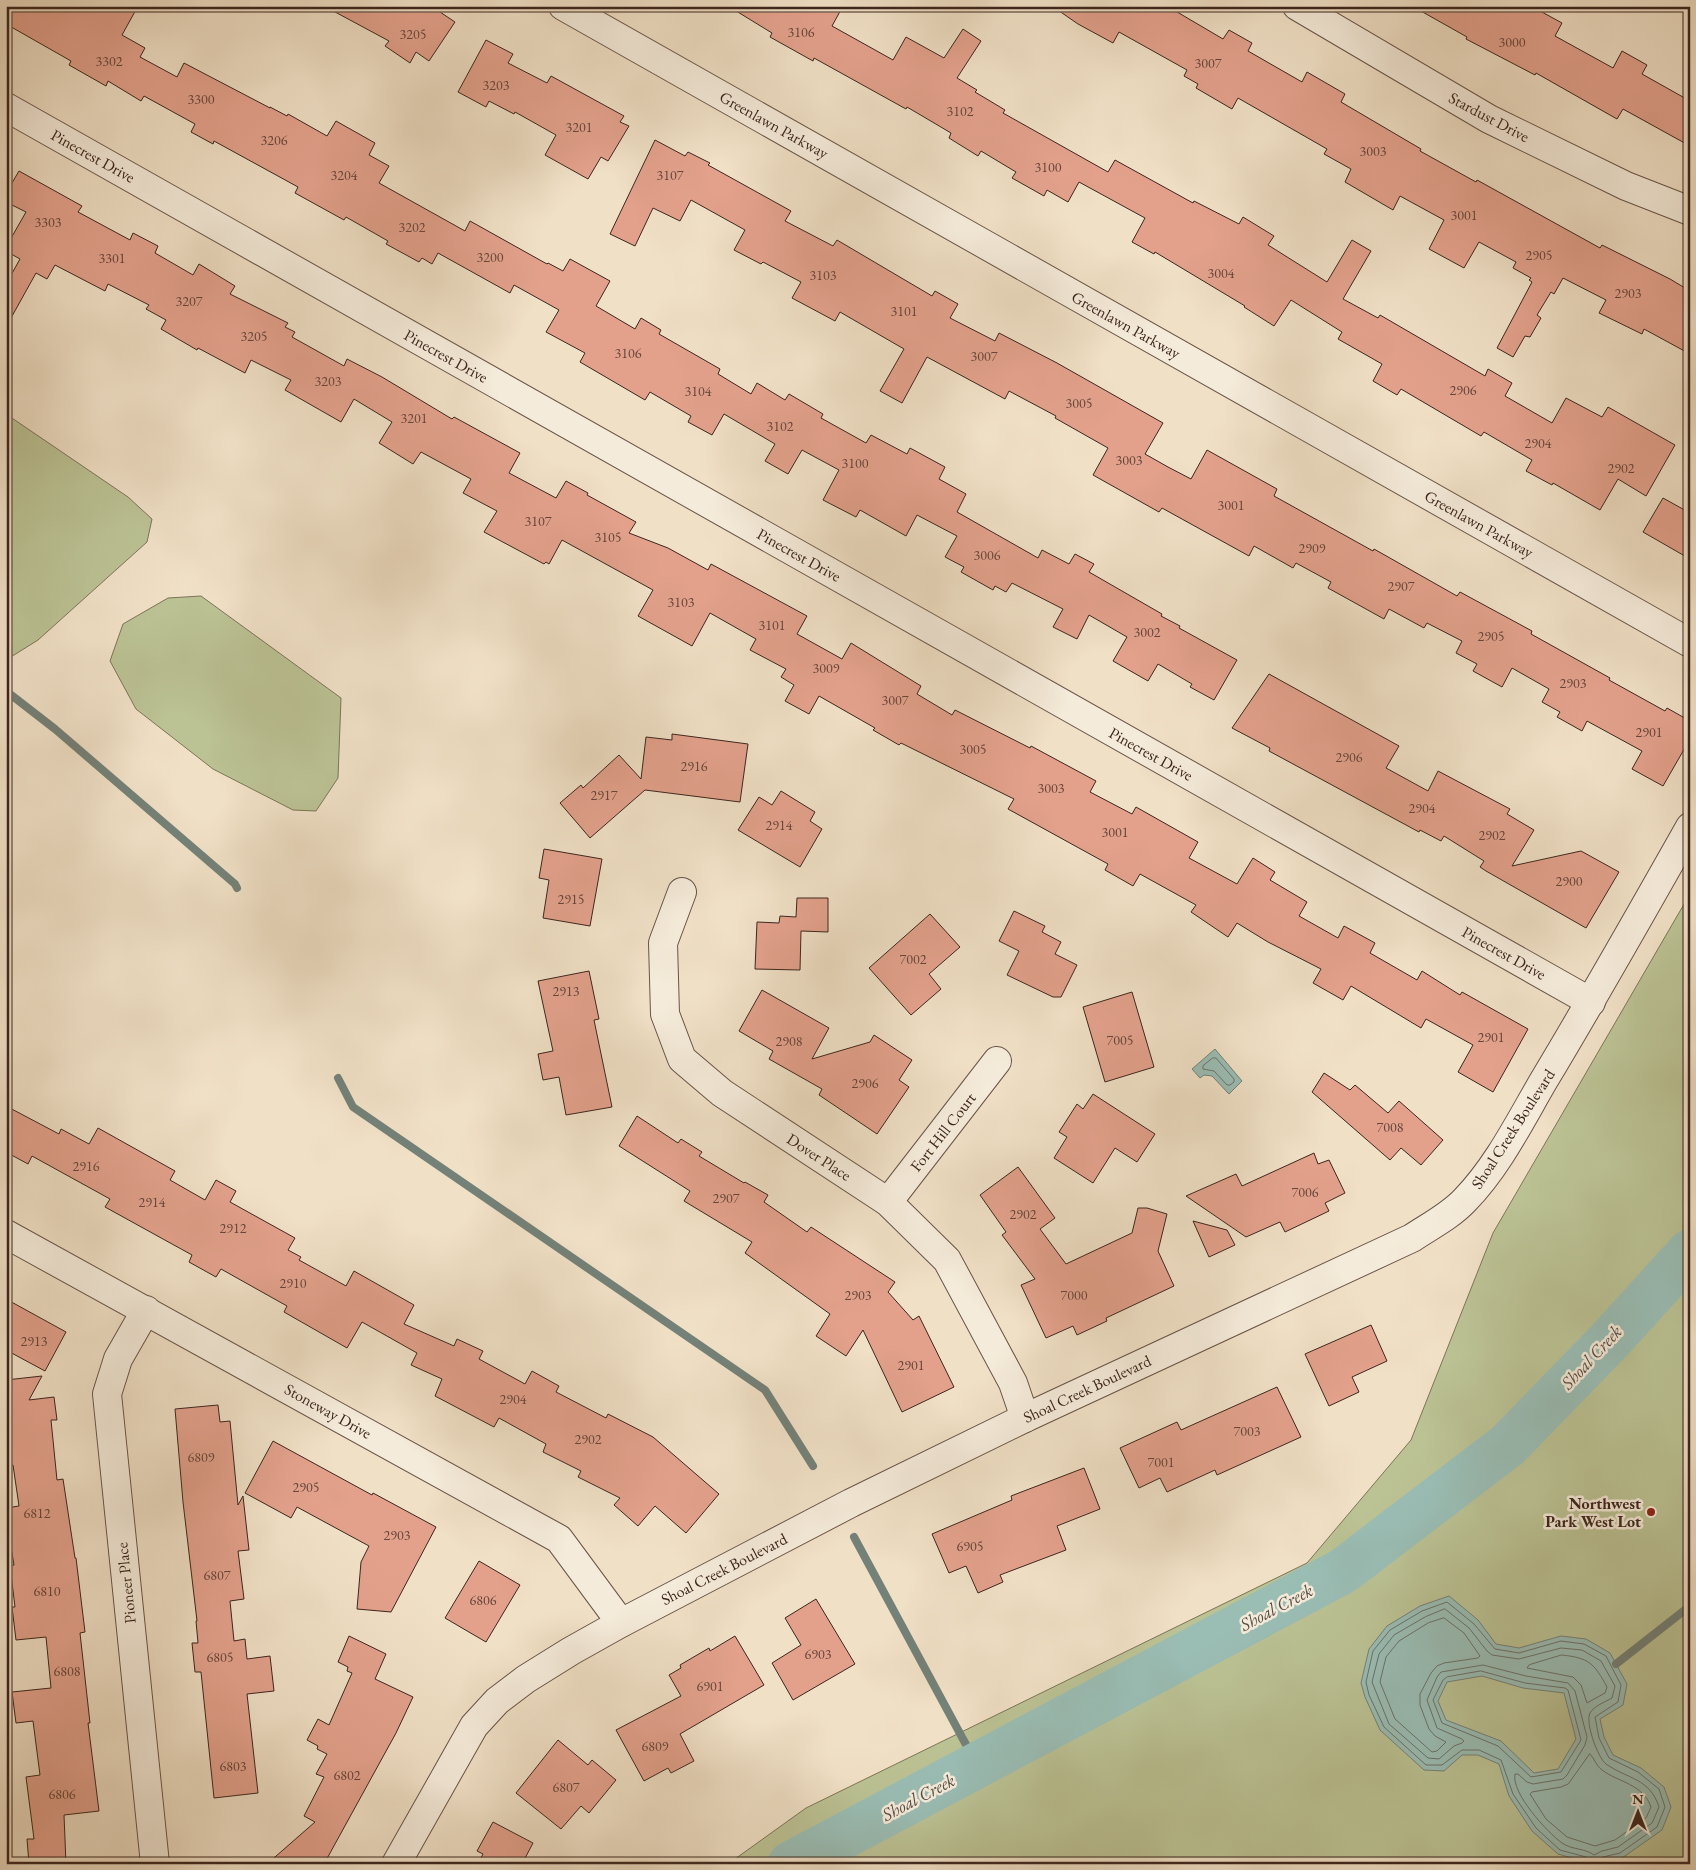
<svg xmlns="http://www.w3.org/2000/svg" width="1696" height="1870" font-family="'EB Garamond',serif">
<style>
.green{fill:#bbc294;stroke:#7c7459}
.water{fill:#9abdb4;stroke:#748178;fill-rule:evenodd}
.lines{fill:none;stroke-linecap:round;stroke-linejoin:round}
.shore{stroke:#6b7269;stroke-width:1}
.stream{stroke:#748178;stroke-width:8}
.river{stroke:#9abdb4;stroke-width:46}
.building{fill:#e3a18c;stroke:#3c261e}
.minor-casing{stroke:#695448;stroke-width:30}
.minor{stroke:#f5ebda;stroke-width:28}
.poi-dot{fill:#8f2418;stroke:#f5ebda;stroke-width:2}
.labels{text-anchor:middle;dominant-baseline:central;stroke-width:5;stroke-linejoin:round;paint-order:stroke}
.number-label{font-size:14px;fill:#66453a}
.street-label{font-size:16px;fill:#3c261e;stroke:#f5ebda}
.poi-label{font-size:16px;font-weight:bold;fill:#3c261e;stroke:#f5ebda;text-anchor:end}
.water-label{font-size:18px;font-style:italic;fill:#544c44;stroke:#f5ebda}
</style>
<rect width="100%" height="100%" fill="#f0e0c6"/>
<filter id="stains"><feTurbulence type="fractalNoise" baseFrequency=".004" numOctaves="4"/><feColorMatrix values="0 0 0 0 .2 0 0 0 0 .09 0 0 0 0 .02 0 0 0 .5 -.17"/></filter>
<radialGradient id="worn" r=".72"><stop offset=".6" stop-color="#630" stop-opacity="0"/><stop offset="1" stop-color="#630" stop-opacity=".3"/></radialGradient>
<g class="green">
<polygon points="6,414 128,497 152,519 147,542 38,640 6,660"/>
<polygon points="201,596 341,698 338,778 316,811 293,810 213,769 136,709 110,661 123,624 168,598"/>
<polygon points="1687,899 1690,900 1690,1864 728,1864 806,1808 1307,1563 1411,1440 1493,1233"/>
</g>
<g class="water">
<polygon points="1215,1049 1242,1081 1229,1094 1212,1076 1204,1075 1200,1078 1192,1069"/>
<path d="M 1449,1596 L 1478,1620 L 1496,1644 L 1519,1648 L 1561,1636 L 1586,1639 L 1610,1653 L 1627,1684 L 1623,1705 L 1600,1719 L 1604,1737 L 1613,1755 L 1641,1768 L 1664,1787 L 1671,1807 L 1662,1830 L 1622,1858 L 1593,1864 L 1558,1854 L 1532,1831 L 1509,1796 L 1499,1764 L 1478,1755 L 1462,1755 L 1444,1771 L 1424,1770 L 1380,1730 L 1365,1697 L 1361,1683 L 1369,1649 L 1387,1626 L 1420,1606 ZM 1482,1676 L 1523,1688 L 1564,1693 L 1576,1739 L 1558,1769 L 1534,1773 L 1501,1741 L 1446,1720 L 1438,1701 L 1447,1682 Z"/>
</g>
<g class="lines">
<g class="shore">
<polygon points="1213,1058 1216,1058 1234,1079 1234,1082 1230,1085 1227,1085 1214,1071 1203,1069 1203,1066"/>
<path d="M 1445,1609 L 1469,1628 L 1487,1651 L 1492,1655 L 1519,1659 L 1561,1648 L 1582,1650 L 1601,1661 L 1615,1686 L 1612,1698 C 1605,1702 1594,1706 1590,1713 C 1585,1723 1598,1758 1606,1764 C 1627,1779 1650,1778 1659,1807 L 1652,1823 L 1618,1847 L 1602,1851 L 1594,1855 C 1585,1848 1572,1850 1562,1843 C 1547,1832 1511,1793 1515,1774 L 1518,1774 L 1527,1782 L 1533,1784 L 1563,1779 L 1567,1775 L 1585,1745 L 1587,1737 L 1575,1691 L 1568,1683 L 1526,1676 L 1483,1665 L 1441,1672 L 1437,1677 L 1427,1700 L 1437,1728 L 1462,1739 L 1464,1741 L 1462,1743 L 1454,1746 L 1439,1759 L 1428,1758 L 1389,1724 L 1372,1682 L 1379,1654 L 1394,1635 L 1425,1617 Z"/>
<polygon points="1444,1618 1464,1633 1480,1656 1478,1658 1444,1663 1437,1666 1431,1673 1420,1694 1420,1705 1429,1729 1435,1736 1446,1742 1437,1751 1432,1752 1395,1719 1380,1682 1386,1657 1399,1641 1428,1623"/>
<path d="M 1562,1655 C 1589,1658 1594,1663 1607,1687 L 1605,1693 L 1587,1703 L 1581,1685 L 1573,1677 L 1527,1668 L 1529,1665 Z"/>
<polygon points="1481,1671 1525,1683 1565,1688 1568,1690 1581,1740 1561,1772 1531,1777 1498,1746 1442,1723 1433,1700 1443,1680 1447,1677"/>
<path d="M 1590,1754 C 1595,1759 1596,1766 1602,1770 C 1618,1782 1643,1784 1651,1807 L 1646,1818 L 1615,1840 L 1595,1846 L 1567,1837 L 1546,1819 L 1530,1794 L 1532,1792 L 1561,1787 L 1568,1784 Z"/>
<polyline points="1589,1864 1589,1860 1586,1857 1560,1850 1536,1828 1513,1794 1501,1760 1479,1750 1462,1750 1442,1765 1426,1765 1384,1727 1369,1695 1366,1682 1373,1651 1390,1630 1422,1611 1447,1602 1474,1624 1495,1649 1519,1653 1561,1641 1584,1644 1606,1656 1621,1685 1618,1702 1595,1717 1599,1738 1609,1758 1638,1772 1659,1789 1665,1807 1657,1827 1620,1853 1603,1857 1600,1864"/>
</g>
<g class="stream">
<polyline points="6,691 55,729 235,884 237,888"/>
<polyline points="338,1078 353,1107 765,1390 813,1466"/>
<polyline points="854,1537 977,1765"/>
<polyline points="1616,1664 1690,1606"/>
</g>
<polyline class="river" points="791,1864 1343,1571 1508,1445 1610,1340 1690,1252"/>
</g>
<g class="building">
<polygon points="6,6 138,6 122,35 145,48 140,57 177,77 184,63 270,108 270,107 287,116 288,114 327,136 336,121 375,143 369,155 389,166 379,183 465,231 470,221 547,264 548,263 563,271 570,259 610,281 596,306 635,329 641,318 661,330 659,334 720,369 718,374 751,394 757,383 785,400 789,394 823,414 821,418 866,443 871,435 907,454 910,448 945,467 939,479 966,494 957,512 1038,558 1042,550 1069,564 1075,554 1094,564 1089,572 1162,614 1161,616 1180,626 1179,628 1237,660 1214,700 1190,687 1192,684 1158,664 1148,681 1113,661 1127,637 1089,615 1077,639 1053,627 1063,609 1012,583 1006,592 995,586 993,590 961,572 964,567 945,557 957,536 917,515 906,536 860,510 856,517 823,500 839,470 802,450 788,474 765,461 775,444 724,414 712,435 688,422 691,416 650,392 645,400 580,362 585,353 546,332 559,310 514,285 510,293 438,253 432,264 422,258 419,262 386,244 388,241 346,217 344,220 295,193 298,187 214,141 213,144 191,132 195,124 144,96 141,101 108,81 106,86 69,65 71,61 6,24"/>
<polygon points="324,6 431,6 455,22 429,61 416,52 410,63 385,46 389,41"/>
<polygon points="728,6 843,6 832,26 893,60 906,37 944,58 963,29 981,41 957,78 977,90 975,92 1005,110 1003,113 1108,172 1115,160 1193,203 1194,201 1239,224 1243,217 1274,236 1268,245 1327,282 1352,240 1371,251 1343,299 1378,318 1380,315 1485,376 1488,369 1512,383 1505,396 1552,423 1566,398 1602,417 1608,407 1675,445 1646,496 1618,479 1600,510 1553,483 1552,485 1526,471 1532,460 1484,432 1481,436 1401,389 1397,395 1373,381 1382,364 1338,339 1342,332 1291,300 1274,326 1244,307 1245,306 1155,252 1154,254 1132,242 1145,218 1079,182 1068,202 1047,190 1044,196 1012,178 1016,172 981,151 978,156 949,138 951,133 907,107 906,109 814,58 813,61 770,37 772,33"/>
<polygon points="1052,6 1167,6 1223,39 1229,30 1252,43 1248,51 1302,82 1307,72 1345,94 1341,102 1421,149 1420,151 1476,182 1477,180 1600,248 1602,245 1670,279 1690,291 1690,354 1644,329 1642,334 1599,313 1606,300 1563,278 1554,294 1551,292 1537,315 1541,318 1530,337 1525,336 1513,357 1497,348 1532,282 1529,280 1531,278 1513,268 1516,262 1479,242 1464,268 1429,249 1444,220 1400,196 1393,210 1345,182 1351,169 1324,154 1327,149 1238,98 1232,109 1196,88 1198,84 1184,76 1187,70 1119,32 1113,43 1078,24"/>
<polygon points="1412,6 1531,6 1562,23 1555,36 1613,68 1622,51 1647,65 1642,74 1690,101 1690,146 1623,109 1617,119 1536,73 1535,75 1466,39 1467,37"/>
<polygon points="486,40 513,54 508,63 547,83 551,76 624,116 620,122 629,126 608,161 601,157 588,179 545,155 556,135 515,112 514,114 489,101 486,107 458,92"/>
<polygon points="655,140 685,156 688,152 710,163 708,165 791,211 785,221 833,246 837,240 932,296 935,291 958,304 950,318 995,341 999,333 1057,363 1163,423 1145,454 1168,467 1191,479 1207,450 1277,489 1274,496 1373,551 1374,549 1457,596 1460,592 1532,631 1531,634 1610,678 1609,680 1665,711 1667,708 1690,721 1690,739 1663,786 1632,769 1642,751 1587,721 1582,731 1557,717 1560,712 1542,702 1549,689 1512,668 1502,687 1473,671 1477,664 1456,653 1462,641 1427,623 1424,628 1389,609 1384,619 1328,588 1331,582 1296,563 1293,568 1254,546 1249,556 1162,508 1159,512 1093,475 1108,448 1055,418 1056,416 1009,391 1005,399 927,357 902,403 880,391 904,349 840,312 835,321 792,298 801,282 763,262 761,264 734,250 745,230 691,200 680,221 653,208 635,246 610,234"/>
<polygon points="19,171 82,206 78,212 130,240 133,233 158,246 155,253 193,275 199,264 235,286 230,294 288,323 285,327 295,332 292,337 344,366 347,359 382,377 452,419 454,417 520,453 509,473 556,498 566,481 588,493 587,495 636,522 629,533 668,548 708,570 711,564 807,616 797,634 842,659 851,643 921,686 917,694 952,715 955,710 1030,748 1031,746 1096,781 1090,792 1132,814 1136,807 1198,842 1189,858 1237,884 1253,858 1275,872 1270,880 1307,902 1299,916 1338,938 1344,926 1375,943 1370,953 1417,980 1422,971 1460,995 1462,992 1528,1029 1493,1092 1458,1072 1473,1045 1426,1019 1421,1028 1351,986 1343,1000 1313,983 1321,969 1268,942 1237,923 1228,937 1191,912 1196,905 1140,874 1133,886 1105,870 1108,864 1008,809 1014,799 901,743 899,745 873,730 875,728 819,696 809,714 785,701 794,685 781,677 786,669 750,650 756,639 710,613 692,646 638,616 653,590 562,540 549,564 546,562 544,564 484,532 497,511 463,493 471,479 421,452 413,464 379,443 392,422 354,399 341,422 285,390 291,380 251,360 245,373 198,348 197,350 161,329 166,320 146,309 149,305 108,284 105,291 55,265 47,279 36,273 6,327 6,284 20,259 6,251 6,247 26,212 6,202 6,193"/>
<polygon points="1663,498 1690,513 1690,559 1643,532"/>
<polygon points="1269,674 1399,746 1386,768 1428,791 1438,771 1510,809 1507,814 1534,830 1512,866 1581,851 1619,872 1586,928 1486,871 1480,867 1484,861 1444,836 1441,841 1420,830 1419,832 1269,751 1270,748 1232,728"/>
<polygon points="672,734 748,744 740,802 645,790 590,838 560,803 581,785 583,788 619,755 641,779 646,737 672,740"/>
<polygon points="781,791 815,812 810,821 822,829 800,867 738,830 759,797 772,805"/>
<polygon points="544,849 602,859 590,926 543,918 549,880 539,878"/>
<polygon points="797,898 828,898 828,932 801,931 800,970 755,969 757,922 779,923 780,916 796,917"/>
<polygon points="1014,911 1045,926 1042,932 1061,942 1055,954 1077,965 1061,997 1053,997 1007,975 1019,951 999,941"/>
<polygon points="930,914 960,947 929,974 941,989 911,1015 869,968"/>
<polygon points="589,971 599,1019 594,1020 612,1107 566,1115 559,1077 543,1080 538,1054 553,1051 538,981"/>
<polygon points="762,990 829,1028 812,1059 870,1042 874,1035 912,1060 899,1080 909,1087 877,1134 819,1095 822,1089 769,1059 773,1051 739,1031"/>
<polygon points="1132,992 1154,1067 1105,1082 1083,1007"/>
<polygon points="1324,1073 1350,1090 1355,1085 1388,1113 1399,1101 1443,1140 1421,1165 1401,1148 1390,1160 1312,1092"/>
<polygon points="1093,1094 1155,1134 1137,1162 1115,1148 1093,1183 1054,1158 1067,1137 1059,1132 1077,1104 1083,1109"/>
<polygon points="6,1106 59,1134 61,1129 89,1144 98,1128 175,1171 170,1180 205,1200 216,1180 236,1191 230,1202 295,1238 288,1250 301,1257 299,1260 346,1286 354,1271 414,1305 404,1324 454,1346 457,1339 483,1351 479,1359 525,1384 532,1371 559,1386 556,1392 606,1418 608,1414 653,1437 719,1494 686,1533 655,1506 638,1526 614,1505 620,1498 578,1477 581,1471 543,1452 546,1444 499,1418 494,1427 435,1396 442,1379 411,1365 417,1353 362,1322 347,1348 284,1312 287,1306 221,1269 216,1277 189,1262 192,1255 105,1207 110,1199 32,1156 28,1164 6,1152"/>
<polygon points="637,1116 678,1143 681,1139 702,1152 699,1156 744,1183 745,1182 768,1195 764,1202 807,1232 811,1227 895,1282 888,1292 913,1320 919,1316 954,1387 902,1412 863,1330 846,1356 816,1336 830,1314 745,1253 752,1242 684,1201 690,1191 619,1146"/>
<polygon points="1314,1153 1318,1164 1329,1160 1345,1193 1325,1203 1329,1211 1285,1232 1280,1222 1246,1237 1186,1196 1236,1174 1242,1186"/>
<polygon points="1018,1167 1055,1218 1040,1229 1066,1264 1132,1233 1138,1208 1147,1208 1167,1214 1158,1251 1174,1286 1106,1318 1107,1321 1077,1335 1073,1326 1046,1338 1021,1285 1035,1279 1002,1235 1006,1232 980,1195"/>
<polygon points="1193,1221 1227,1230 1235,1245 1209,1257"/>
<polygon points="6,1299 66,1332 45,1371 6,1350"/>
<polygon points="1371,1325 1387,1361 1352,1377 1359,1392 1329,1406 1305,1354"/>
<polygon points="42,1376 29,1400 54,1397 57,1420 51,1420 57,1480 63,1479 75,1558 76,1558 85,1632 80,1633 90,1723 88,1723 99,1811 64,1815 66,1864 29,1864 27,1839 34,1839 26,1777 40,1775 33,1721 16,1723 12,1692 51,1688 46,1637 16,1640 12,1607 15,1607 10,1566 14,1565 6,1518 6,1508 19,1506 13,1465 6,1465 6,1380"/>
<polygon points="1277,1387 1301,1437 1217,1475 1215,1470 1167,1492 1160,1478 1139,1488 1120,1448 1177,1422 1181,1430"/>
<polygon points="218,1405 220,1422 230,1421 238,1505 243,1496 249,1550 238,1551 244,1599 230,1601 234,1641 245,1639 247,1659 270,1656 274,1691 247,1694 258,1793 214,1798 201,1672 195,1672 192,1643 198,1643 196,1621 197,1621 183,1502 175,1409"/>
<polygon points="273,1441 372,1495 373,1493 436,1527 391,1612 357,1609 361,1562 369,1546 297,1507 291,1518 245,1493"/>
<polygon points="1084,1468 1100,1509 1057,1526 1066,1550 1000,1575 1003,1582 978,1593 966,1566 949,1573 932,1534 1012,1500 1011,1496"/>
<polygon points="479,1561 520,1585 486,1642 445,1618"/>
<polygon points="816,1599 855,1664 793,1700 772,1663 801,1645 785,1618"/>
<polygon points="349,1636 386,1654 375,1679 413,1697 396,1733 324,1864 267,1864 315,1822 304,1816 324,1777 316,1774 327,1754 317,1749 318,1746 307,1740 318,1719 329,1725 352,1673 347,1671 348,1667 338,1662"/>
<polygon points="735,1636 764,1685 680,1734 694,1761 671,1773 668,1768 644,1781 616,1730 681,1696 669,1675 681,1668 680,1665 709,1648 710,1651"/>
<polygon points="558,1740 588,1765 592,1760 616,1780 589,1813 581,1806 561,1829 516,1793"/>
<polygon points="493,1822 533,1843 522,1864 478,1864 483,1854 477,1851"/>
</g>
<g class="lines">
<g class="minor-casing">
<g id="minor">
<polyline points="563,6 1690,643"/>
<polyline points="1297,6 1489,119 1626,186 1690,211"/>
<polyline points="6,107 1591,1002"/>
<polyline points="682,892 663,943 665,1014 682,1059 722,1093 888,1202 947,1260 1013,1383 1025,1418"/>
<polyline points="888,1202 997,1061"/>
<polyline points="6,1234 559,1539 621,1623"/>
<polyline points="146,1310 118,1359 107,1394 155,1864"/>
<path d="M 396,1864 L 474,1726 L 497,1701 L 526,1679 L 571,1651 L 621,1623 L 851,1503 L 1025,1418 L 1412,1238 C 1430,1226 1450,1216 1465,1200 C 1498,1166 1520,1121 1544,1080 C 1594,997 1642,912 1690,827"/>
</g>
</g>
<use href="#minor" class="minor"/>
</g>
<circle class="poi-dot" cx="1651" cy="1512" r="5"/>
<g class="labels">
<g class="number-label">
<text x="801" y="32">3106</text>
<text x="413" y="34">3205</text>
<text x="1512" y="42">3000</text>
<text x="109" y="61">3302</text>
<text x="1208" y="63">3007</text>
<text x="496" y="85">3203</text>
<text x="201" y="99">3300</text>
<text x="960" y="111">3102</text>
<text x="579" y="127">3201</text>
<text x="274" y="140">3206</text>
<text x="1373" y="151">3003</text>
<text x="1048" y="167">3100</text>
<text x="344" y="175">3204</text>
<text x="670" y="175">3107</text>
<text x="1464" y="215">3001</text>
<text x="48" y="222">3303</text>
<text x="412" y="227">3202</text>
<text x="1539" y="255">2905</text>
<text x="490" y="257">3200</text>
<text x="112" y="258">3301</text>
<text x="1221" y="273">3004</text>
<text x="823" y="275">3103</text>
<text x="1628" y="293">2903</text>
<text x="189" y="301">3207</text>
<text x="904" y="311">3101</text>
<text x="254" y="336">3205</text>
<text x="628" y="353">3106</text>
<text x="984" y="356">3007</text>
<text x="328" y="381">3203</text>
<text x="1463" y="390">2906</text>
<text x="698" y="391">3104</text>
<text x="1079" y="403">3005</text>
<text x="414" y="418">3201</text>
<text x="780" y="426">3102</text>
<text x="1538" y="443">2904</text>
<text x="1129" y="460">3003</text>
<text x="855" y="463">3100</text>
<text x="1621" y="468">2902</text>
<text x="1231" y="505">3001</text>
<text x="538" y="521">3107</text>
<text x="608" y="537">3105</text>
<text x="1312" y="548">2909</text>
<text x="987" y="555">3006</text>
<text x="1401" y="586">2907</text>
<text x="681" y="602">3103</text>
<text x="772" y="625">3101</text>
<text x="1147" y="632">3002</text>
<text x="1491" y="636">2905</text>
<text x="826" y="668">3009</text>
<text x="1573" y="683">2903</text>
<text x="895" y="700">3007</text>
<text x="1649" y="732">2901</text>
<text x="973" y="749">3005</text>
<text x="1349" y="757">2906</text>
<text x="694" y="766">2916</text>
<text x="1051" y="788">3003</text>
<text x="604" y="795">2917</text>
<text x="1422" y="808">2904</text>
<text x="779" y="825">2914</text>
<text x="1115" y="832">3001</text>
<text x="1492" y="835">2902</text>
<text x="1569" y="881">2900</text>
<text x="571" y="899">2915</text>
<text x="913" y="959">7002</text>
<text x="566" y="991">2913</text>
<text x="1491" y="1037">2901</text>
<text x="1120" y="1040">7005</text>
<text x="789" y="1041">2908</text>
<text x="865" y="1083">2906</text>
<text x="1390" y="1127">7008</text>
<text x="86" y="1166">2916</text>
<text x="1305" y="1192">7006</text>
<text x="726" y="1198">2907</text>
<text x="152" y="1202">2914</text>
<text x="1023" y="1214">2902</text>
<text x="233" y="1228">2912</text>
<text x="293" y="1283">2910</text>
<text x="858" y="1295">2903</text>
<text x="1074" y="1295">7000</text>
<text x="34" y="1341">2913</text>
<text x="911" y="1365">2901</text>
<text x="513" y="1399">2904</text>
<text x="1247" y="1431">7003</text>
<text x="588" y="1439">2902</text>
<text x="201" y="1457">6809</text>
<text x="1161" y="1462">7001</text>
<text x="306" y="1487">2905</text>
<text x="37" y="1513">6812</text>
<text x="397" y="1535">2903</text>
<text x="970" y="1546">6905</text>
<text x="217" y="1575">6807</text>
<text x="47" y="1591">6810</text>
<text x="483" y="1600">6806</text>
<text x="818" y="1654">6903</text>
<text x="220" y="1657">6805</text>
<text x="67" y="1671">6808</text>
<text x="710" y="1686">6901</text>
<text x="655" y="1746">6809</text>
<text x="233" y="1766">6803</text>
<text x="347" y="1775">6802</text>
<text x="566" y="1787">6807</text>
<text x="62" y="1794">6806</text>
</g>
<g class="street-label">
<text transform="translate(1489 117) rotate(28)">Stardust Drive</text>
<text transform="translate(774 125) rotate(29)">Greenlawn Parkway</text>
<text transform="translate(93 156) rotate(29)">Pinecrest Drive</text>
<text transform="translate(1126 325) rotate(29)">Greenlawn Parkway</text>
<text transform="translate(446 356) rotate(29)">Pinecrest Drive</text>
<text transform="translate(1479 524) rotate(29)">Greenlawn Parkway</text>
<text transform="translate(799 555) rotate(29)">Pinecrest Drive</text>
<text transform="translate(1151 754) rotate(29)">Pinecrest Drive</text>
<text transform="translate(1504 953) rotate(29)">Pinecrest Drive</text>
<text transform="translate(1513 1129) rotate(-57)">Shoal Creek Boulevard</text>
<text transform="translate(943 1132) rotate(-52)">Fort Hill Court</text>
<text transform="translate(819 1157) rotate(33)">Dover Place</text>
<text transform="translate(1087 1389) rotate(-25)">Shoal Creek Boulevard</text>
<text transform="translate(328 1411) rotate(29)">Stoneway Drive</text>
<text transform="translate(724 1569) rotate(-27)">Shoal Creek Boulevard</text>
<text transform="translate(126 1583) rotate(-96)">Pioneer Place</text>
</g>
<g class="poi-label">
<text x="1641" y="1503">Northwest<tspan x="1641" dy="18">Park West Lot</tspan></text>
</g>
<g class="water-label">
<text transform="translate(1591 1357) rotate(-47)">Shoal Creek</text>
<text transform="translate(1276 1607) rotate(-28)">Shoal Creek</text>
<text transform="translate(918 1797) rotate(-28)">Shoal Creek</text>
</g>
</g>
<rect width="1696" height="1870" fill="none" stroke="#f0e0c6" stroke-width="25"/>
<rect x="8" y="8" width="1681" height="1855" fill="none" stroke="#3c261e" stroke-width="2.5"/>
<rect x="12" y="12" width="1671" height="1845" fill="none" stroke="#3c261e"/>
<g transform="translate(1638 1812)" stroke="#f5ebda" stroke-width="4" paint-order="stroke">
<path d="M0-4L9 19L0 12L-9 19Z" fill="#3c261e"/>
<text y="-8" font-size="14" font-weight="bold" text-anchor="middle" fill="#3c261e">N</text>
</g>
<rect width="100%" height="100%" filter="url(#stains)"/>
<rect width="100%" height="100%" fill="url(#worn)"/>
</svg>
